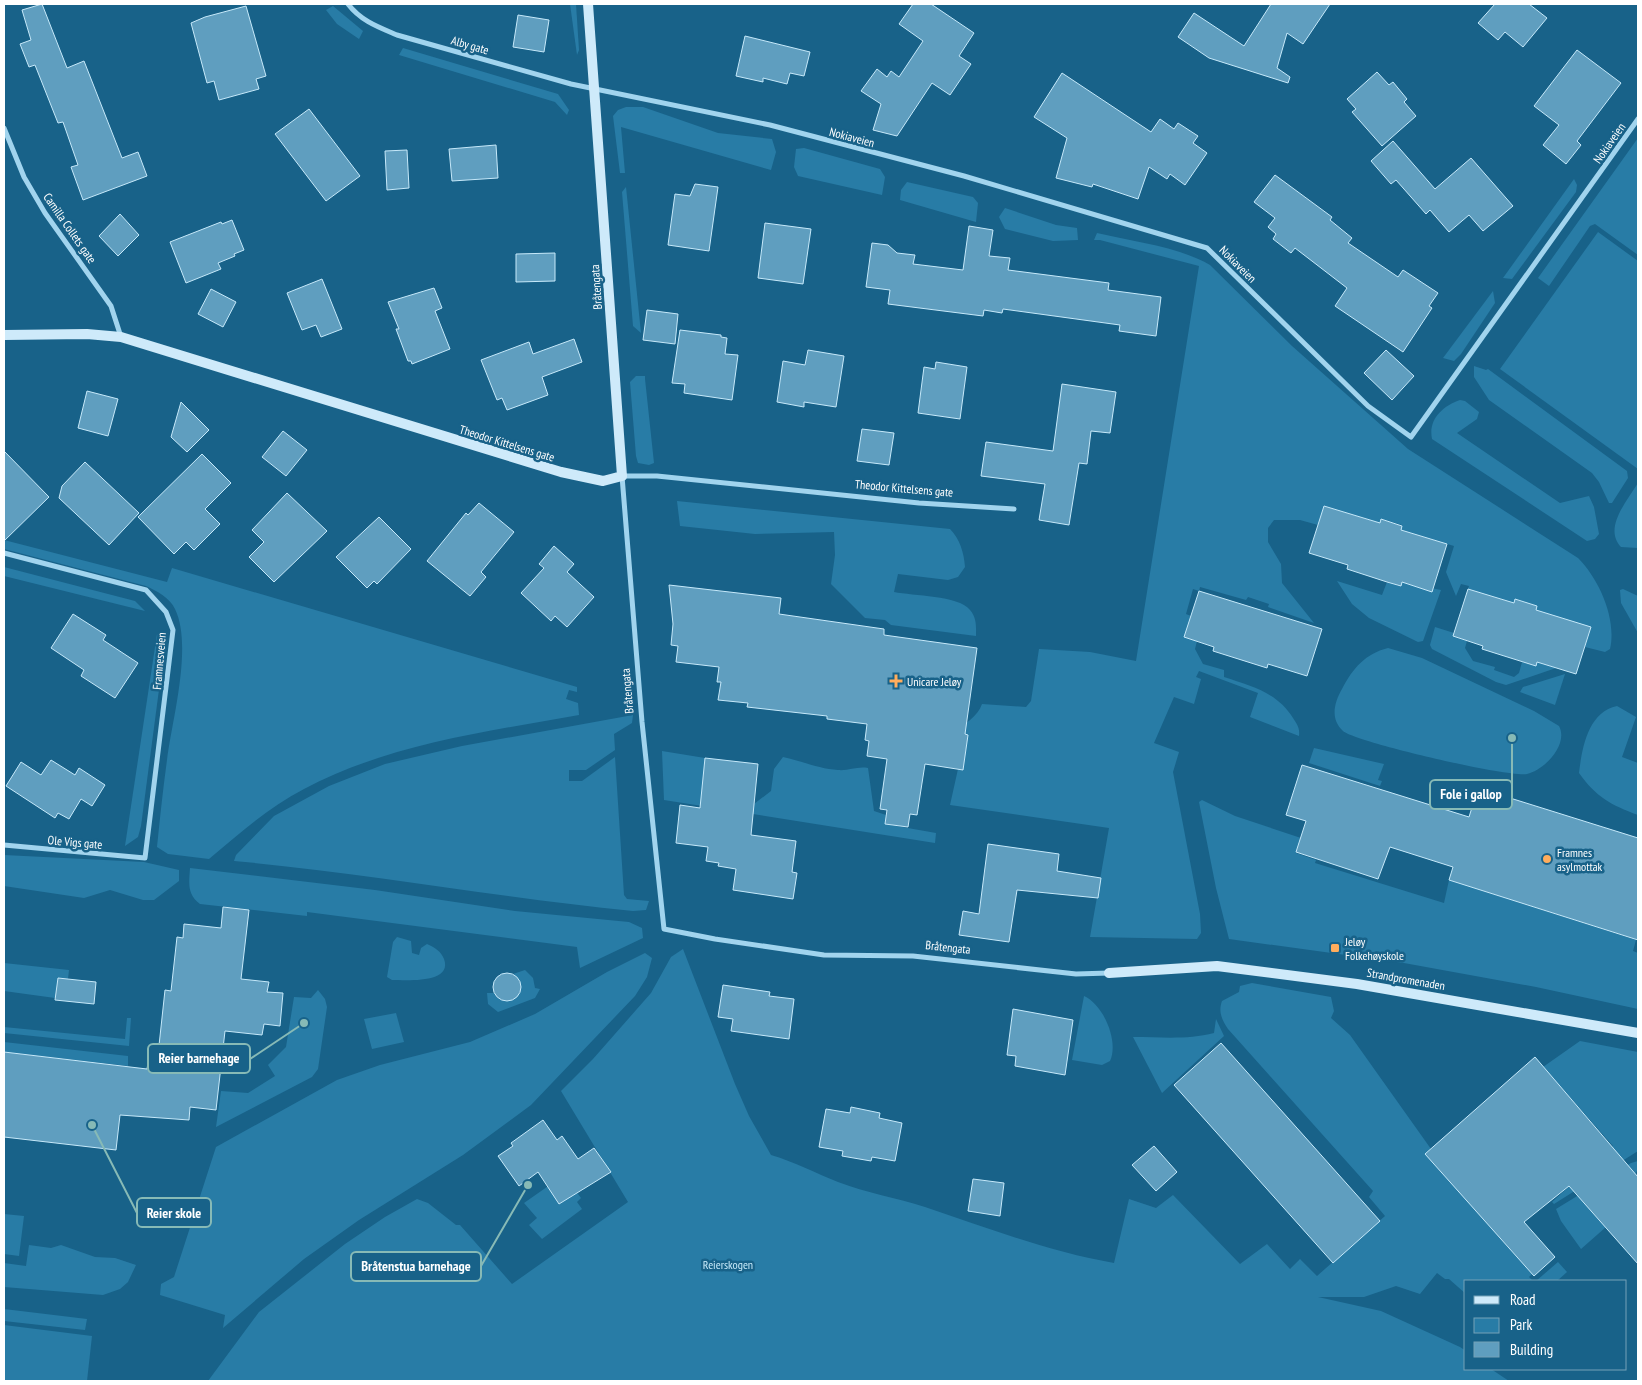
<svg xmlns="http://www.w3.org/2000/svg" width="1642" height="1385" font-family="'PT Sans Narrow',sans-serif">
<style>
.green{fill:#287ca6}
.building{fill:#5f9ebf;stroke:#c6e9fa}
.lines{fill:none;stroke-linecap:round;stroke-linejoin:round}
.street{stroke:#a1d4ee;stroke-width:5}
.secondary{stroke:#ceeafa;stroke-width:10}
.poi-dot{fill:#ffad5d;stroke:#186289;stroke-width:2}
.labels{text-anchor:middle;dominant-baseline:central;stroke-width:5;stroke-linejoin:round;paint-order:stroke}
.street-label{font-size:12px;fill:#fff;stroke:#186289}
.poi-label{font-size:12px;fill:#fff;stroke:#186289;text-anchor:start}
.park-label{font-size:12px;fill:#c6e9fa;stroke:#186289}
.leader{fill:none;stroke:#87bab6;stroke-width:2}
.callout-dot{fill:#87bab6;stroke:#186289;stroke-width:2}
.callout{fill:#186289;stroke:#87bab6;stroke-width:2}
.callout-label{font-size:14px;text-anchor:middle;font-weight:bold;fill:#fff}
</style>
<rect width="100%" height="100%" fill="#186289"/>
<g class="green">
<polygon points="570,4 576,4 579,50 577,55"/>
<polygon points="333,6 363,31 359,39 337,24 326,10"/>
<polygon points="403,48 558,94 569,110 567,115 555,102 399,55"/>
<polygon points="626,107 643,107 718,133 772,139 776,152 771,170 621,127 625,173 620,173 613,116 618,110"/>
<polygon points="1638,138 1638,255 1595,224 1590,226 1549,286 1538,278"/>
<polygon points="804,148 880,169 885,177 882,195 798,176 794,167 796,149"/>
<polygon points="1574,179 1577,185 1576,192 1512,279 1503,278"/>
<polygon points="907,182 973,197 978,203 976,222 900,200 901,190"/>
<polygon points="626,187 641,333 633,326 622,192"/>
<polygon points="1005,208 1056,225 1077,228 1078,240 1053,241 1005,229 999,217"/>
<polygon points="1598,232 1638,261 1638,469 1500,369"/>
<path d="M 1097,233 C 1134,242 1177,246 1210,265 L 1292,346 L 1408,449 L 1578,558 C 1599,579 1617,619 1610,649 L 1605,652 L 1585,647 L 1591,628 L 1536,610 L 1537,606 L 1516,599 L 1514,603 L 1468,589 L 1469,586 L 1461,584 L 1456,596 L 1446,572 L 1454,546 L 1401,530 L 1402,525 L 1381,519 L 1380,523 L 1324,506 L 1318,525 L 1300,520 L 1274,520 L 1268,528 L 1268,542 L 1281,564 L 1282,583 L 1314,623 L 1268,607 L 1269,604 L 1248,597 L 1246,600 L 1200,587 L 1199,591 L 1193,589 L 1186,614 L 1191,616 L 1197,641 L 1195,649 L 1203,664 L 1224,670 L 1224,677 C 1251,686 1277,692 1293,718 C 1297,724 1300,728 1299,736 L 1250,717 L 1258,693 L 1199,671 L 1196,677 L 1201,679 L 1194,704 L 1174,697 L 1154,743 L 1179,752 L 1173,772 L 1200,914 L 1201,933 L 1197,939 L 1090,937 L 1109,828 L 950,805 L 958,769 L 968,735 L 955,733 C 964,723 978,717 982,704 L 1026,707 L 1031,701 L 1039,649 L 1090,652 L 1136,661 L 1199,266 L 1100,240 L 1094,240 Z"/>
<polygon points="1493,291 1495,303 1461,354 1454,361 1443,358"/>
<polygon points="1474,366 1486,370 1488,369 1627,471 1628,478 1612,503 1609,503 1599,482 1592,473 1489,400 1474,377"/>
<polygon points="636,376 645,376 645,379 654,463 649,465 638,463 636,456 630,382"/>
<path d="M 1460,400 L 1465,401 L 1479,412 L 1477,419 L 1457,433 L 1560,503 L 1589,496 L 1594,507 L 1599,534 L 1595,539 L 1587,541 L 1432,439 C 1428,419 1443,406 1460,400 Z"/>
<path d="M 1638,483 L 1638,548 L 1621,547 C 1603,528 1627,501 1638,483 Z"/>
<path d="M 677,501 L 950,529 C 960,539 964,553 965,567 L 958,577 L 948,580 L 898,574 L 894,592 C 913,596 958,595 970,610 C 977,618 976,627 976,636 L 891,625 L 885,620 L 865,618 L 831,584 L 835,555 L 834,532 L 755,534 L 680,526 Z"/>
<path d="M 4,540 L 167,582 L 172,568 L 577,687 L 577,692 L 569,690 L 566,699 L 578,703 L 579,715 C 485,732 389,744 304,789 C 269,807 239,834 209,859 L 168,854 L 157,847 C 160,818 163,789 167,760 C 172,720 193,646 175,609 C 170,598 157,591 146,586 L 4,549 Z"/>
<polygon points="4,567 135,601 145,611 4,576"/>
<polygon points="1337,581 1382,595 1387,582 1400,586 1402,582 1441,590 1423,641 1418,642 1369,618 1352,604"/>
<polygon points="1623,589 1638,596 1638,633 1621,603 1620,590"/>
<polygon points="1435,627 1454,633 1454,636 1467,641 1465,648 1473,661 1495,667 1494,670 1514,677 1519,673 1522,662 1535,666 1537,662 1556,668 1506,685 1496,682 1432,649 1430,645"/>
<polygon points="157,634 162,635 165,644 141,826 138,837 125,846"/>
<path d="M 1388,648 L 1422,658 L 1534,711 L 1559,726 C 1569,745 1544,770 1527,774 C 1510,778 1355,742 1343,731 C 1330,719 1334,703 1342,689 C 1353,668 1365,654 1388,648 Z"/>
<polygon points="1565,674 1555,705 1520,692 1523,687"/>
<path d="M 1617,706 L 1636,717 L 1622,757 L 1638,763 L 1638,815 C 1611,805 1596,797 1579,773 C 1582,748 1588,712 1617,706 Z"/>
<path d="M 633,715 L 632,723 L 614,734 L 615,750 L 586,770 L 569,770 L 569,781 L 582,781 L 615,757 L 624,895 L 627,899 L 649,901 L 646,910 L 633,911 C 500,898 368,873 234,861 L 236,855 L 274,816 L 329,786 L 385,764 L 462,746 Z"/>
<polygon points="1314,748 1384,764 1378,780 1382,781 1380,786 1309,763"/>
<path d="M 662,751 L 705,758 L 701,799 L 754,804 L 771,791 L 774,769 L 783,757 C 801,761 820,769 838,770 C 849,771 857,766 868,768 L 874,811 L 886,815 L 885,824 L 936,833 L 935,843 L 664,800 Z"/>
<polygon points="1202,800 1235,816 1301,838 1296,853 1316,860 1315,863 1444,903 1449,880 1636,940 1633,951 1638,953 1638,1009 1536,987 1404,963 1229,939 1216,888 1199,802"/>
<polygon points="4,855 144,862 179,870 179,881 154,900 143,900 110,890 84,898 4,886"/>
<path d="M 190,868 L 375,890 L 515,911 L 629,922 L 642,928 L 643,938 L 580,968 L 577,947 L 307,912 L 307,916 L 298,915 L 200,904 C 187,894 189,884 190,868 Z"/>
<path d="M 397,937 L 411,941 L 412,953 L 419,955 L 421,948 L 427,944 C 434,947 441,951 444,959 C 453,984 406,980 392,980 L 387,977 L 393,942 Z"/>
<path d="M 683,949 L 735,1084 L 749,1116 L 771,1155 C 795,1162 815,1173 838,1182 C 866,1193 897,1198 925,1207 C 988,1228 1049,1252 1114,1263 L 1129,1199 L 1156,1208 L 1173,1195 L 1240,1264 L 1267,1244 L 1290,1269 L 1300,1259 L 1317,1276 L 1385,1216 L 1369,1197 L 1373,1191 L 1228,1029 C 1222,1020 1218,1012 1222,1001 L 1239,992 L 1240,986 L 1252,983 L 1331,997 L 1334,1011 L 1331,1018 L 1350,1035 L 1431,1149 L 1426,1154 L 1532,1274 L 1529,1277 L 1533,1281 L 1466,1281 L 1466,1294 L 1449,1279 L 1445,1279 L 1437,1273 L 1420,1294 L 1396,1286 L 1364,1297 L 1318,1297 L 1381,1311 L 1460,1347 L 1466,1351 L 1466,1369 L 1491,1369 L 1509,1381 L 208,1381 L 259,1312 L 345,1244 L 385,1217 L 417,1199 L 428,1203 L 456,1225 L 460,1225 L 512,1284 L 628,1202 L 561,1091 L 593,1059 L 651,993 L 671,957 Z"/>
<polygon points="645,953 652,958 647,977 635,996 531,1105 463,1155 359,1220 304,1259 223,1328 225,1315 160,1295 161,1284 174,1277 216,1147 337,1080 380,1065 470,1042 535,1014 607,972"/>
<polygon points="4,963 69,970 68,979 58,978 55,998 4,991"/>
<polygon points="525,970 533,978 535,988 540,989 535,998 498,1012 488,1004 487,993 494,993 503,1000 513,1000 520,992 520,981 513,974"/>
<polygon points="318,990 325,999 327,1007 318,1069 312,1077 216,1127 221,1091 248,1093 275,1076 268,1065 286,1047 294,997 311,998"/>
<path d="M 1084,996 C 1104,1005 1119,1042 1110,1061 L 1102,1065 L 1072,1060 Z"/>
<polygon points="396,1013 404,1042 372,1049 364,1019"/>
<polygon points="127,1018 131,1018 129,1046 4,1033 4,1027 125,1039"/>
<path d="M 1216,1019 L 1224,1036 L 1162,1093 L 1133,1037 C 1160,1037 1188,1040 1214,1033 Z"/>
<polygon points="1580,1041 1638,1052 1638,1151 1554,1204 1552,1202 1613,1146 1543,1067"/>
<polygon points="4,1042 128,1056 128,1066 4,1052"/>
<polygon points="1638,1161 1638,1169 1635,1174 1592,1212 1606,1227 1581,1249 1561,1221 1556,1209 1631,1163"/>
<polygon points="564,1175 581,1198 577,1202 582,1209 542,1239 529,1225 537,1218 524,1203"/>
<polygon points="4,1214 24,1216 19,1256 4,1254"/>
<polygon points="29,1245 51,1248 61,1245 95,1257 115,1258 136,1265 128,1282 120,1289 103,1295 4,1287 4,1263 26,1266"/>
<polygon points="1558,1262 1567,1272 1557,1281 1536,1281"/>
<polygon points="4,1309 87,1319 85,1330 4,1321"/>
<polygon points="4,1325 92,1336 87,1381 4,1381"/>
</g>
<g class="building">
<polygon points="42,4 67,68 84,61 122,158 138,152 147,176 83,200 71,167 78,165 63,122 58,123 35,65 29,67 20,44 31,40 22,10"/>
<polygon points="913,4 931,4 974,33 959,56 971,64 950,95 932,83 897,136 873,130 881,104 861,91 877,69 887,77 891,71 899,77 923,41 899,24"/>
<polygon points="1271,4 1330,4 1303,44 1287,33 1277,68 1290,77 1288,83 1209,58 1178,37 1194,13 1244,46"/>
<polygon points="1495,4 1529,4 1547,18 1523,47 1505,32 1498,40 1478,23"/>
<polygon points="246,6 266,76 256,79 259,89 219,100 214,81 207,83 191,23 205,17"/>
<polygon points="518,15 549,20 544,52 513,47"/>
<polygon points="745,36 810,52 804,76 790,73 787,84 763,78 763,82 736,76"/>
<polygon points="1577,50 1621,83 1577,141 1581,145 1566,164 1543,145 1559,125 1534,106"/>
<polygon points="1377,72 1389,85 1393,82 1407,99 1404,102 1416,116 1382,146 1352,112 1356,109 1347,99"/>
<polygon points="1062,73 1151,132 1160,119 1174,129 1178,123 1198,136 1193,143 1207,153 1185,185 1170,174 1167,179 1149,167 1138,199 1093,184 1092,187 1056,178 1067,138 1034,117"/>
<polygon points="309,109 360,176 326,201 275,134"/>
<polygon points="1393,141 1435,189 1471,158 1513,206 1483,231 1469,215 1449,232 1430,210 1426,214 1396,180 1391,184 1371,161"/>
<polygon points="496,145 498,178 452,181 449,149"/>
<polygon points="407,150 409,188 387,190 385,151"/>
<polygon points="1275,175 1332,217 1330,220 1352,238 1348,243 1398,277 1403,270 1438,293 1429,306 1432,308 1403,352 1335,306 1347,288 1295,248 1291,253 1273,239 1276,234 1268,227 1275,218 1254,202"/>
<polygon points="695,184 718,187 709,251 668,245 675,194 690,196"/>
<polygon points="120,214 139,235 118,256 99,236"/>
<polygon points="232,220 244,250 234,254 235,256 218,263 221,269 186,283 170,242 221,222 222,224"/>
<polygon points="765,223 811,229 803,284 758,278"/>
<polygon points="969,226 993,230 989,256 1010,258 1008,270 1109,283 1108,290 1161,297 1156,336 1119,331 1120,325 1003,309 1002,313 984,310 983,316 888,304 890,290 866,287 872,243 888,245 897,253 915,255 913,264 963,270"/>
<polygon points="555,253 555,281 516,282 516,254"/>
<polygon points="322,279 342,329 321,337 316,325 302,330 287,293"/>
<polygon points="434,288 442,308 435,311 450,349 412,364 411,361 408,361 396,329 399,329 388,302"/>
<polygon points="211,289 236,302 223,327 198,314"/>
<polygon points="647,310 678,314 675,344 643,340"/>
<polygon points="680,330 721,335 721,337 727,338 725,354 738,355 732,400 684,393 685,384 672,383"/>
<polygon points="574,339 582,362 542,377 548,395 507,410 502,398 497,400 481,360 529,342 533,354"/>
<polygon points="808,350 844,356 836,407 804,402 804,407 777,402 783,361 805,365"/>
<polygon points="1386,350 1414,376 1392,400 1364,373"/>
<polygon points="936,362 967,367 960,419 918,413 924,367 935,369"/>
<polygon points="1062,384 1116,392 1110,433 1091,431 1087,464 1079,463 1069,525 1039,520 1045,484 981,476 986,442 1053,451"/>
<polygon points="87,391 118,399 108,436 78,428"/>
<polygon points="181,402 209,430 187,452 171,437"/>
<polygon points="862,429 894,433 889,465 857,461"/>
<polygon points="283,431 307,450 286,476 262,457"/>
<polygon points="4,451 49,497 4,541"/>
<polygon points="202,454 231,483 205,509 220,524 194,550 186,542 174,554 138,517"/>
<polygon points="85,462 139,513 109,545 59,498 62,486"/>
<polygon points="287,493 327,531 274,582 249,557 264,542 252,530"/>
<polygon points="479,503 514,532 481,572 486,577 470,596 427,561 466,513 468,515"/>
<polygon points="1324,506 1380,523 1381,519 1402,526 1401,530 1447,544 1432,592 1402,582 1401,586 1387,582 1347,569 1348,565 1309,553"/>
<polygon points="379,517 411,549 377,584 374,581 367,588 336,557"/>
<polygon points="554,546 574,564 567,572 594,597 567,627 555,616 551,621 521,593 544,568 539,564"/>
<polygon points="669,585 781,598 779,614 884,629 884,635 977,648 965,734 968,735 963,770 925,764 917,815 910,814 908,827 885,824 887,810 880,809 887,759 867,756 869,741 865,740 867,724 827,719 827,716 747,707 748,703 718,700 721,682 717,682 719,667 676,662 678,646 671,645 673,624"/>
<polygon points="1468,589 1514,603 1515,599 1537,606 1536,610 1591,627 1576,674 1537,662 1536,666 1482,649 1483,646 1453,636"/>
<polygon points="1199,591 1322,629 1307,676 1268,664 1267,668 1213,651 1214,647 1184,637"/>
<polygon points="73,614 106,635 103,640 138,663 115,698 81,676 84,670 51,648"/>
<polygon points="705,758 758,764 751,835 796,841 792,872 797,873 793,899 733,890 736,869 718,866 719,863 706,861 708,847 676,843 680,805 700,808"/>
<polygon points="51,760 75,775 79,768 105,785 92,806 81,799 69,819 58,813 55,818 6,786 21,762 41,775"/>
<polygon points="1302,765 1469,817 1478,788 1638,838 1638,940 1449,880 1453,867 1390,847 1378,879 1296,852 1306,821 1286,815"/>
<polygon points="988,844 1059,854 1057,871 1101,878 1098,898 1017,890 1009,942 959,935 963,911 979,914"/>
<polygon points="223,907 249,910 241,979 269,982 267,992 283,993 280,1026 264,1024 262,1035 225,1031 216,1110 190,1107 189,1120 120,1115 116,1150 4,1137 4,1052 147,1069 148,1063 157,1064 165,990 171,991 177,937 183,938 184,924 221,928"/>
<circle cx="507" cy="987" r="14"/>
<polygon points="58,978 96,982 94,1004 55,1000"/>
<polygon points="723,985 770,992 769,996 794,999 789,1039 731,1031 733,1019 718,1017"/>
<polygon points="1013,1009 1073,1020 1065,1075 1015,1066 1016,1056 1007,1055"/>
<polygon points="1221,1043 1380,1221 1333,1263 1174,1085"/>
<polygon points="1535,1057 1638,1177 1638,1264 1569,1186 1524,1222 1555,1257 1534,1276 1425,1154"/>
<polygon points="851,1107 880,1113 879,1118 902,1123 895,1161 872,1157 871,1161 842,1156 843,1151 819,1147 826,1109 850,1113"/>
<polygon points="543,1120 557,1140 562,1136 578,1159 594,1148 611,1172 559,1204 538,1172 519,1186 498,1156 513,1146 511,1143"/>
<polygon points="1154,1146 1177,1172 1156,1191 1132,1165"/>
<polygon points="973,1179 1004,1183 1000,1216 968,1211"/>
</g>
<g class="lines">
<g class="street">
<path d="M 348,4 C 361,21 378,27 397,35 L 571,84 L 770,125 L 964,176 L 1207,248 L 1368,406 L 1411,437 L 1638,119"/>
<polyline points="4,128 24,177 45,213 111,306 121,337"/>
<polyline points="1014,509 919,503 657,476 622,476 642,722 664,929 715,939 824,955 913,956 1076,974 1109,973"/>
<polyline points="4,553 146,590 166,612 173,630 145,858 4,845"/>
</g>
<g class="secondary">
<polyline points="4,335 87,334 121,337 561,472 603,481 622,476 588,4"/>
<polyline points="1109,973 1217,966 1357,984 1638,1033"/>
</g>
</g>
<g class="poi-dot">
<path d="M893.5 673.5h5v5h5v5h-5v5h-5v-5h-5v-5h5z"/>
<circle cx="1547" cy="859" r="5"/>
<rect x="1330" y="943" width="10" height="10" rx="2.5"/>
</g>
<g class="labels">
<g class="street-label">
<text transform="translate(470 45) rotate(16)">Alby gate</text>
<text transform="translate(852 137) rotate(15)">Nokiaveien</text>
<text transform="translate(1609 143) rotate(-55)">Nokiaveien</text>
<text transform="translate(70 228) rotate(55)">Camilla Collets gate</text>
<text transform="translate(1238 264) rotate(45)">Nokiaveien</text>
<text transform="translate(596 287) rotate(-94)">Bråtengata</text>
<text transform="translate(507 443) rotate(17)">Theodor Kittelsens gate</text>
<text transform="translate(904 488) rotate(5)">Theodor Kittelsens gate</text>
<text transform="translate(159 661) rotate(-85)">Framnesveien</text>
<text transform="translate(627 691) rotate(-95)">Bråtengata</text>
<text transform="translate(75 842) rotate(5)">Ole Vigs gate</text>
<text transform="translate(948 947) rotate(6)">Bråtengata</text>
<text transform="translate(1406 979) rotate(10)">Strandpromenaden</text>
</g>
<g class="poi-label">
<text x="907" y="681">Unicare Jeløy</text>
<text x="1557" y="852">Framnes<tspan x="1557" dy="14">asylmottak</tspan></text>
<text x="1345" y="941">Jeløy<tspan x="1345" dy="14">Folkehøyskole</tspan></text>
</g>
<g class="park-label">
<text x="728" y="1264">Reierskogen</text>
</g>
</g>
<path class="leader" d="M1512 738L1512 794M304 1023L250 1059M92 1125L137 1213M528 1185L481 1266"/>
<g class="callout-dot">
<circle cx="1512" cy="738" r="5"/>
<circle cx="304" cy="1023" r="5"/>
<circle cx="92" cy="1125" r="5"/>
<circle cx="528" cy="1185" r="5"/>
</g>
<g class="callout">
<rect x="1430" y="780" width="82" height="29" rx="5"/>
<rect x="148" y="1044" width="102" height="29" rx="5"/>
<rect x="137" y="1198" width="74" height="29" rx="5"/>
<rect x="351" y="1252" width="130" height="29" rx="5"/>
</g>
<g class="callout-label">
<text x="1471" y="799">Fole i gallop</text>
<text x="199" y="1063">Reier barnehage</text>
<text x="174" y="1218">Reier skole</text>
<text x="416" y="1271">Bråtenstua barnehage</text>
</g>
<rect width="1642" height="1385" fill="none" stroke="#ffffff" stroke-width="10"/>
<rect x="1464" y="1280" width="162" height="90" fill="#186289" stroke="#74a1b8"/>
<rect x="1474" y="1296" width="25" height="8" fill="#ceeafa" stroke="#74a1b8"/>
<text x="1510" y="1305" font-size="15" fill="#ffffff">Road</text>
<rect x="1474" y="1318" width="25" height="15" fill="#287ca6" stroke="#74a1b8"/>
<text x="1510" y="1330" font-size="15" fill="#ffffff">Park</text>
<rect x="1474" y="1342" width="25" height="15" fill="#5f9ebf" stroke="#74a1b8"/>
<text x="1510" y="1355" font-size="15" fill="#ffffff">Building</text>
</svg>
